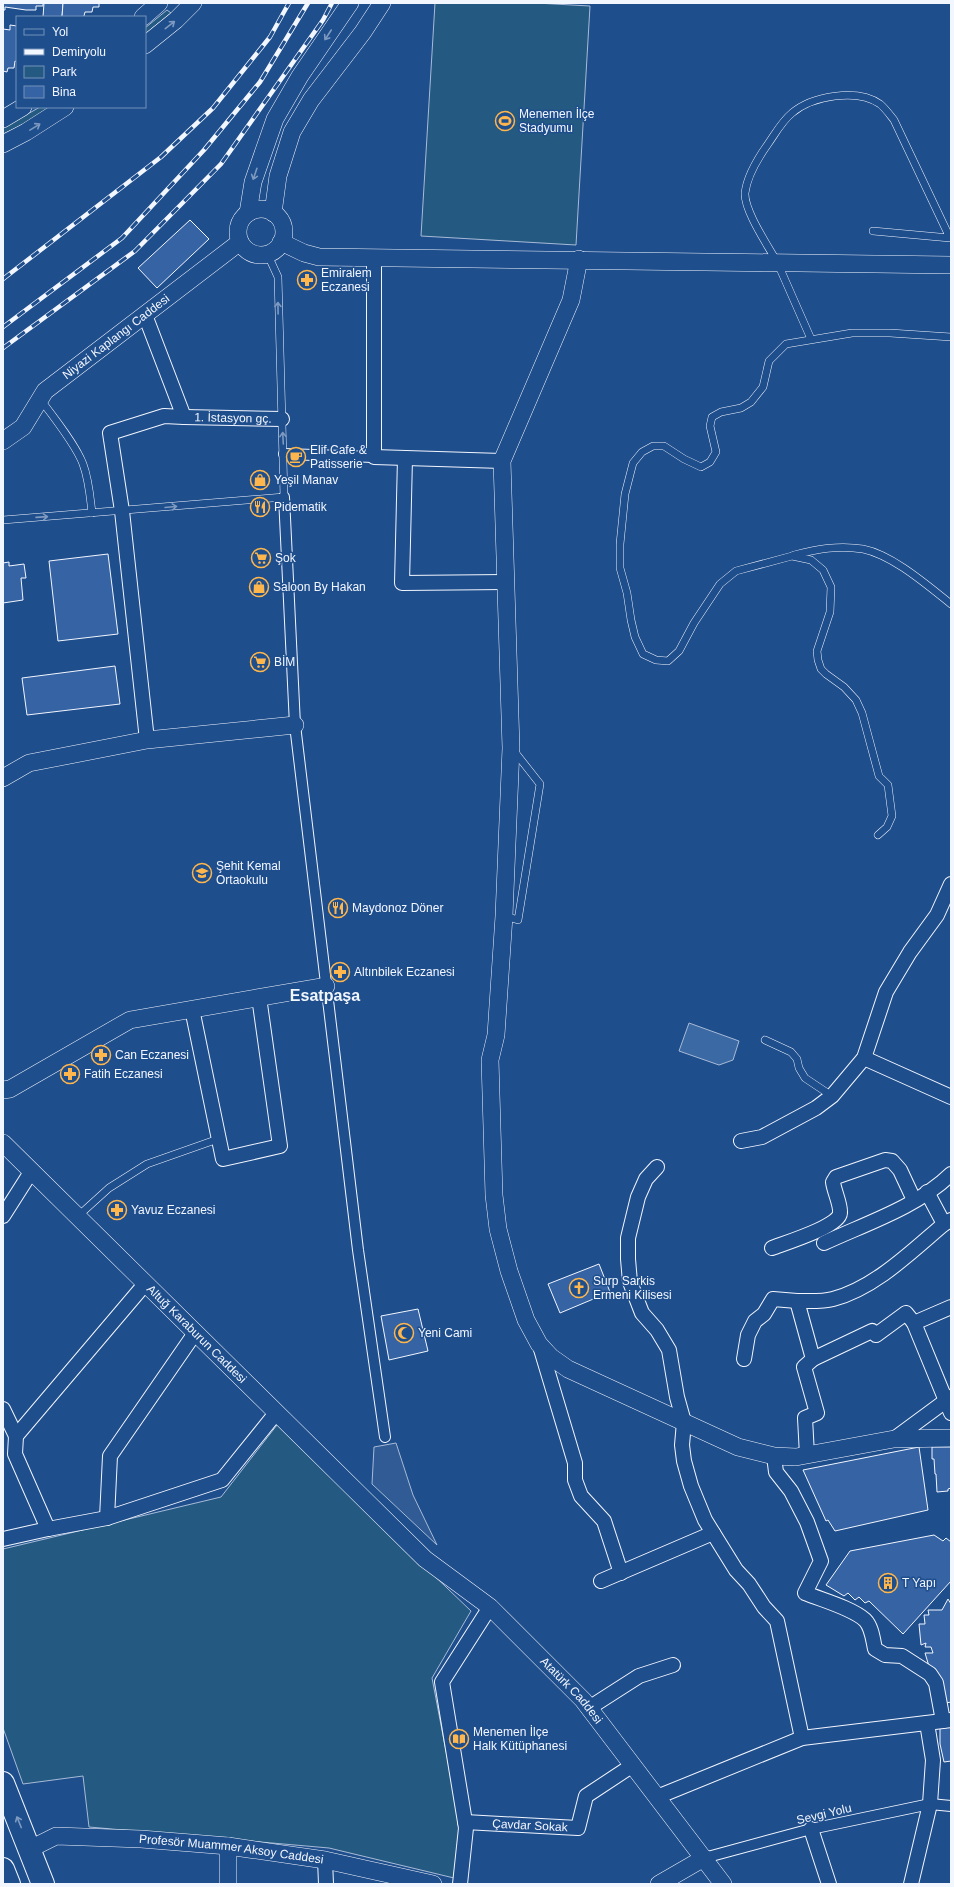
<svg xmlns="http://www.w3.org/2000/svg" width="954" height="1887" font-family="Helvetica,sans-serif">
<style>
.green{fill:#245a82;stroke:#a8bbd7}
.parking{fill:#305b95;stroke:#a8bbd7}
.water{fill:#3b69a3;stroke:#a8bbd7}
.building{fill:#3563a3;stroke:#f2f6ff}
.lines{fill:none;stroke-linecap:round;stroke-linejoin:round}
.service-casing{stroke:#f2f6ff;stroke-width:8}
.pedestrian-casing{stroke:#f2f6ff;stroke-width:12}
.minor-casing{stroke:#f2f6ff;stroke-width:16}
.tertiary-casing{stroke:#f2f6ff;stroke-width:18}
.trunk-casing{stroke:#f2f6ff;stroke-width:24}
.service{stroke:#1f4e8c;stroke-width:7}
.pedestrian{stroke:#1f4e8c;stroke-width:10}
.minor{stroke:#1f4e8c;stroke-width:14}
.tertiary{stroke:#1f4e8c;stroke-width:17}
.trunk{stroke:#1f4e8c;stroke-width:22}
.rail-casing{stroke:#f2f6ff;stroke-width:4.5}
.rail{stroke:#1f4e8c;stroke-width:3;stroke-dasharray:9;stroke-linecap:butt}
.oneway{stroke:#7e9ac0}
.labels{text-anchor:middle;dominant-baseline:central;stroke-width:3;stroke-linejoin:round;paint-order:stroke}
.poi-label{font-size:12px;fill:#f2f6ff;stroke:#1f4e8c;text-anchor:start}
.street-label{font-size:12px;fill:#f2f6ff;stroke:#1f4e8c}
.district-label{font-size:16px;font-weight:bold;fill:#f2f6ff;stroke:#1f4e8c}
</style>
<rect width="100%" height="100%" fill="#1f4e8c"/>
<g class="green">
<polygon points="435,3 536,3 590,6 576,245 421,236"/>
<polygon points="167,10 171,13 145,34 145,28"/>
<polygon points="40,107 53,107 43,115 3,134 3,128"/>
<polygon points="277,1425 471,1611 432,1678 460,1824 454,1878 329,1848 89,1827 83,1776 23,1784 3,1728 3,1549 221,1497"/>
</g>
<polygon class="parking" points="396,1443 413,1495 437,1545 372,1484 374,1447"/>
<polygon class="water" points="689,1023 739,1041 733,1060 719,1065 679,1051"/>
<g class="building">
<polygon points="3,3 43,3 43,6 36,6 36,10 26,10 5,7 5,10 3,10"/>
<polygon points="44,3 63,3 62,17 43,17"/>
<polygon points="63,3 99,3 99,7 93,7 92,12 85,12 84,16 82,17 62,17"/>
<polygon points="10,25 17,26 17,62 15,61 14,68 8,68 7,72 3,71 3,29 10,30"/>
<polygon points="190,220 209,239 157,288 138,268"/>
<polygon points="108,554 118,634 58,641 49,561"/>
<polygon points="9,562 9,566 24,564 26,578 21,578 23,600 3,603 3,563"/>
<polygon points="115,666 120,704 27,715 22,678"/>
<polygon points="599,1264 610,1292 560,1313 548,1284"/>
<polygon points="418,1309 428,1351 389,1360 381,1316"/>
<polygon points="919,1447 928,1510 835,1531 828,1520 826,1521 803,1470"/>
<polygon points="932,1447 951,1447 951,1488 948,1489 948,1491 937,1492 936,1474 935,1474 934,1459 932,1459"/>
<polygon points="934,1535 943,1541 946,1538 951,1542 951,1581 903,1634 869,1601 865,1603 859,1597 855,1600 848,1593 844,1596 826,1585 850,1551"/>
<polygon points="948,1599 951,1604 951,1702 946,1703 931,1673 925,1653 933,1653 931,1647 925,1647 926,1643 921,1645 919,1624 925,1624 924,1615 929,1615 928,1610 942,1610"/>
<polygon points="951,1723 951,1761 944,1762 940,1744 940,1728 937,1729 936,1728"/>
</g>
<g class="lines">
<g class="service-casing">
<g id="service">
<path d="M 811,339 C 800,314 789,289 778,264 C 769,247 744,211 745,193 C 747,176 758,158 768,144 C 775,134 782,121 792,113 C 812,96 857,88 880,104 C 885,108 890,115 894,120 L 950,238 L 873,231"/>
<path d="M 40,399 C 53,416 76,445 83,464 C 89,480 90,496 92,513"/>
<polyline points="3,520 284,497 278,277 267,253"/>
<path d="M 794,555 C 817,549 839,545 863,549 C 893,555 928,586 951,604"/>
<polyline points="878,835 887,827 892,816 888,785 879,776 862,713 856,700 844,687 826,674 821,669 818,660 817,651 830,612 831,587 823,570 811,560 792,556 736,571 720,584 694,623 679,651 668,661 656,660 643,654 635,637 631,620 627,593 620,568 620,544 625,494 633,463 642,452 653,446 664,446 684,459 701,467 710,462 716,452 710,426 712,417 721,412 741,408 751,402 763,387 769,361 786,344 852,333 890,333 951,337"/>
<polyline points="505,916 518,920 540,784 514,751"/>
<polyline points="765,1040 791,1052 797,1059 799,1068 805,1078 832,1096"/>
<polyline points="77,1217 109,1188 147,1164 218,1139"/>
</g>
</g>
<g class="pedestrian-casing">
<g id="pedestrian">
<polyline points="284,454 374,457"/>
<polyline points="284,497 295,725 358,1250 385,1437"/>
<polyline points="704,1858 811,1829 930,1804 951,1806"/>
</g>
</g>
<g class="minor-casing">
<g id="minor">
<polyline points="374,258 374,457 502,461"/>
<polyline points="145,315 184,417 164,416 110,433 122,511 147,740"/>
<path id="s1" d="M 184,417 L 282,419"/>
<polyline points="405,458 402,583 505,582"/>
<polyline points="192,1009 223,1159 280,1146 259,997"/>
<polyline points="864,1058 951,1097"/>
<polyline points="741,1141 762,1137 816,1108 832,1096 864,1058 886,992 910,952 937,915 951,884"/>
<polyline points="657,1167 646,1179 638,1197 628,1238 628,1259 630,1282 642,1313 657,1330 669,1350 677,1397 684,1422 682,1445 684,1461 691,1486 705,1520 736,1570 749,1584 764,1607 777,1621 802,1738"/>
<polyline points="927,1192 944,1224"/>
<polyline points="3,1216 31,1172"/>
<path d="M 824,1243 C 867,1223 917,1207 951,1174"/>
<path d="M 772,1248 C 785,1243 840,1226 840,1213 C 841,1205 834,1191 833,1182 L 836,1177 L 885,1160 L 892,1161 L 900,1170 L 914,1200"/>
<polyline points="914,1323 951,1413"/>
<polyline points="540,1346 575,1463 575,1480 581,1496 604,1521 621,1573"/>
<polyline points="744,1359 748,1335 755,1321 764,1314 773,1299 797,1301"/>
<polyline points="813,1359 872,1331 876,1335 906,1313 914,1323 951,1307"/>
<polyline points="3,1409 16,1436"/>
<polyline points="894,1439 951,1397"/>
<path d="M 807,1455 L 805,1418 L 817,1413 L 804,1367 L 813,1359 L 797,1301 C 808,1301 822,1302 833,1299 C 875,1288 912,1251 944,1224 L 951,1220"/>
<path d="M 774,1456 L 776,1472 L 791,1491 L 807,1522 L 821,1561 L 805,1593 C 822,1600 852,1608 865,1620 C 872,1627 873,1640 875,1649 L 885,1655 L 902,1656 L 930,1674 L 936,1683 L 943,1721"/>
<polyline points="107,1518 110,1456 195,1333"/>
<polyline points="48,1529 15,1454 16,1436 145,1284"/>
<polyline points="3,1539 48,1529 107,1518 222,1480 276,1413"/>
<polyline points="601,1581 713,1533"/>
<polyline points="589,1708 639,1676 673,1665"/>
<polyline points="657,1797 802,1738 951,1720"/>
<path id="s2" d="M 465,1822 L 578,1828 L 586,1796 L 633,1765"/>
<polyline points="811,1829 829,1884"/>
<polyline points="325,1860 326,1884"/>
<polyline points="460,1884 466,1828 442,1682 490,1607"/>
<polyline points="911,1884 930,1804 933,1760 927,1723"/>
</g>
</g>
<g class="tertiary-casing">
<g id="tertiary">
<polyline points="143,17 159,3"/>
<polyline points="145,45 176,20 193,3"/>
<polyline points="3,119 23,107"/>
<polyline points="3,144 26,132 65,107"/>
<circle cx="261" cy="232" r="23"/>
<polyline points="248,213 253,182 275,119 300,76 350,3"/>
<polyline points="273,213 278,176 292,132 311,100 363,32 382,3"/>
<polyline points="281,242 304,253 319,257 951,265"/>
<polyline points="579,259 571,300 502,461 511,748 504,916 496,1035 490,1060 494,1195 498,1229 509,1271 526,1320 539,1344 551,1357 568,1369 738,1447 774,1456 796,1457 894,1439 951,1438"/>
<path id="s3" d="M 3,441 L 23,427 L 45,391 L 240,242"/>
<polyline points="3,778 29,763 147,740 295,725"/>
<polyline points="3,1090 10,1089 130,1020 326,986"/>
<path id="s4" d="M 3,1143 L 425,1559 L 490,1607 L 583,1700 L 723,1884"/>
<polyline points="228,1846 228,1884"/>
<path id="s5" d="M 30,1849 L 56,1836 L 141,1839 L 228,1846 L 325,1860 L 433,1884"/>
<polyline points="659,1884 704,1858"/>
</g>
</g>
<g class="trunk-casing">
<g id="trunk">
<polyline points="3,1783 43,1884"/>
<polyline points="3,1869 9,1884"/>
</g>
</g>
<use href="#service" class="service"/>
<use href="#pedestrian" class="pedestrian"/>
<use href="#minor" class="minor"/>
<use href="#tertiary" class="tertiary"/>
<use href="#trunk" class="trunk"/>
<g class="rail-casing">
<g id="rail">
<polyline points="3,279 161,157 213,108 270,37 289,3"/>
<polyline points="3,327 122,238 204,150 260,82 308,3"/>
<polyline points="3,348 135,251 221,164 323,20 332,3"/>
</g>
</g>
<use href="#rail" class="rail"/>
</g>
<defs><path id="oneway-shaft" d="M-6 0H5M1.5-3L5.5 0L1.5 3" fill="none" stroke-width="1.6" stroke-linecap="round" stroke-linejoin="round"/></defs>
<g class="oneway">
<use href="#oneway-shaft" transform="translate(170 25) rotate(-38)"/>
<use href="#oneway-shaft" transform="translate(328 35) rotate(123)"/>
<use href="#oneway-shaft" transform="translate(35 127) rotate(-31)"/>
<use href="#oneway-shaft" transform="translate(255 174) rotate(109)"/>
<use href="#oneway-shaft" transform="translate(278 308) rotate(-91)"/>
<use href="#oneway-shaft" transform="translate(283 438) rotate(-93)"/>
<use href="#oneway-shaft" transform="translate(171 507) rotate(-5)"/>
<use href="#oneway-shaft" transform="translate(42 517) rotate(-4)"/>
<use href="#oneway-shaft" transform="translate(19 1822) rotate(-112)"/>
</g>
<defs>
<g id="stadium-ring" transform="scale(1)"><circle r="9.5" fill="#1f4e8c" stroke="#ffb74d" stroke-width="1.5"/><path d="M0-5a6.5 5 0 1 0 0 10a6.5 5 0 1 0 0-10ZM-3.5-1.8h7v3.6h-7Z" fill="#ffb74d"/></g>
<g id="pharmacy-ring" transform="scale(1)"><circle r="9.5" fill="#1f4e8c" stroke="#ffb74d" stroke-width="1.5"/><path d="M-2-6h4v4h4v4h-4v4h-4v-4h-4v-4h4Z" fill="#ffb74d"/></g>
<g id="cafe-ring" transform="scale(1)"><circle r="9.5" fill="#1f4e8c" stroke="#ffb74d" stroke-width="1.5"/><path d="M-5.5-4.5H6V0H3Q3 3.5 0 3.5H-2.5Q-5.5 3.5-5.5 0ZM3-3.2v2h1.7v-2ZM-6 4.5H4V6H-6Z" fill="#ffb74d"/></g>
<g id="shop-ring" transform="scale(1)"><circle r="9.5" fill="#1f4e8c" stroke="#ffb74d" stroke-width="1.5"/><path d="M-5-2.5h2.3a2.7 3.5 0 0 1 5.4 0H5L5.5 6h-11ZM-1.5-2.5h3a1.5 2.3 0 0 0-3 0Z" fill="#ffb74d"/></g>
<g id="restaurant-ring" transform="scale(1)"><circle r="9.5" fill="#1f4e8c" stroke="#ffb74d" stroke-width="1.5"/><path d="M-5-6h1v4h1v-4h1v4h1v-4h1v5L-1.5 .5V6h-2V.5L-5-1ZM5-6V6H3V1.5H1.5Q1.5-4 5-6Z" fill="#ffb74d"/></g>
<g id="supermarket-ring" transform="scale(1)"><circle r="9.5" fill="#1f4e8c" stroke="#ffb74d" stroke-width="1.5"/><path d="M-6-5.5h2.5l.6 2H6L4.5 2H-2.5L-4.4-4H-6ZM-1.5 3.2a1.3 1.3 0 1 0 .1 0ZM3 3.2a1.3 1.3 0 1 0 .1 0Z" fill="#ffb74d"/></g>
<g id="school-ring" transform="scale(1)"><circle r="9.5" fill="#1f4e8c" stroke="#ffb74d" stroke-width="1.5"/><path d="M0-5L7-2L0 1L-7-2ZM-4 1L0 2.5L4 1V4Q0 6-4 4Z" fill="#ffb74d"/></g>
<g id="church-ring" transform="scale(1)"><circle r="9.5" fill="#1f4e8c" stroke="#ffb74d" stroke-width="1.5"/><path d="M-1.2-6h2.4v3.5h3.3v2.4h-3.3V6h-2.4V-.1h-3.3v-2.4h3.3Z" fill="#ffb74d"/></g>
<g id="mosque-ring" transform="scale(1)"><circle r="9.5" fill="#1f4e8c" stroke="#ffb74d" stroke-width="1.5"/><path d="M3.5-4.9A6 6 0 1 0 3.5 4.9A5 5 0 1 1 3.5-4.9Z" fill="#ffb74d"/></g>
<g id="building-ring" transform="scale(1)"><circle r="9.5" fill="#1f4e8c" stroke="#ffb74d" stroke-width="1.5"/><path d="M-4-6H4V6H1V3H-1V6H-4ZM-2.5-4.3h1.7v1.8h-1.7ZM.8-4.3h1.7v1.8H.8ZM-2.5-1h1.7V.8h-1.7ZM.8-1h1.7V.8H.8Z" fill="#ffb74d"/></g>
<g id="library-ring" transform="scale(1)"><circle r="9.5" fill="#1f4e8c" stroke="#ffb74d" stroke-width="1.5"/><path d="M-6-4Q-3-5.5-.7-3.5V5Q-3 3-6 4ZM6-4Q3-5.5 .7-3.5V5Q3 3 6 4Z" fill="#ffb74d"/></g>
</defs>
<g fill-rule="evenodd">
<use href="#stadium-ring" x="505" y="121"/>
<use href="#pharmacy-ring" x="307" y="280"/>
<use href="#cafe-ring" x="296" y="457"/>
<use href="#shop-ring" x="260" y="480"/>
<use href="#restaurant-ring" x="260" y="507"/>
<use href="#supermarket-ring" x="261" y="558"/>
<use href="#shop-ring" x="259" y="587"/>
<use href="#supermarket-ring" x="260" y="662"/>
<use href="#school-ring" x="202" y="873"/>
<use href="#restaurant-ring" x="338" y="908"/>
<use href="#pharmacy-ring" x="340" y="972"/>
<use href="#pharmacy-ring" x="101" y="1055"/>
<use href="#pharmacy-ring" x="70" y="1074"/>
<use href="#pharmacy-ring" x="117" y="1210"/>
<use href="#church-ring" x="579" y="1288"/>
<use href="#mosque-ring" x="404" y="1333"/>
<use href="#building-ring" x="888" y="1583"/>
<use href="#library-ring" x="459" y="1739"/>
</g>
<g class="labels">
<g class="poi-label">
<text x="519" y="114">Menemen İlçe<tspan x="519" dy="14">Stadyumu</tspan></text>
<text x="321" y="273">Emiralem<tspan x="321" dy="14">Eczanesi</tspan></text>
<text x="310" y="450">Elif Cafe &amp;<tspan x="310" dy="14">Patisserie</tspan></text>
<text x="274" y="480">Yeşil Manav</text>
<text x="274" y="507">Pidematik</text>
<text x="275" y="558">Şok</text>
<text x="273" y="587">Saloon By Hakan</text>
<text x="274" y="662">BİM</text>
<text x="216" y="866">Şehit Kemal<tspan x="216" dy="14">Ortaokulu</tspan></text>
<text x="352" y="908">Maydonoz Döner</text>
<text x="354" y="972">Altınbilek Eczanesi</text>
<text x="115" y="1055">Can Eczanesi</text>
<text x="84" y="1074">Fatih Eczanesi</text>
<text x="131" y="1210">Yavuz Eczanesi</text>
<text x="593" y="1281">Surp Sarkis<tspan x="593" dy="14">Ermeni Kilisesi</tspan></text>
<text x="418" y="1333">Yeni Cami</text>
<text x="902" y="1583">T Yapı</text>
<text x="473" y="1732">Menemen İlçe<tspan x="473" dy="14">Halk Kütüphanesi</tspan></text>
</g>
<g class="street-label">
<text stroke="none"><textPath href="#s3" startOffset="156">Niyazi Kaplangı Caddesi</textPath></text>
<text stroke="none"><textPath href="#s1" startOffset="49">1. İstasyon gç.</textPath></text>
<text stroke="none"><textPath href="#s4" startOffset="272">Altuğ Karaburun Caddesi</textPath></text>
<text stroke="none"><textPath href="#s4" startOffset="790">Atatürk Caddesi</textPath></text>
<text transform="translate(824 1814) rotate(-13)">Sevgi Yolu</text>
<text stroke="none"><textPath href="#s2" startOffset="65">Çavdar Sokak</textPath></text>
<text stroke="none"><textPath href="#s5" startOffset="205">Profesör Muammer Aksoy Caddesi</textPath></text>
</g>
<g class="district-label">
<text x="325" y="995">Esatpaşa</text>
</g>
</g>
<rect width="954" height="1887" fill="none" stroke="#f2f6ff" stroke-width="8"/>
<rect x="16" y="16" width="130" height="92" fill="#1f4e8c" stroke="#7391ba"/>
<rect x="24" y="29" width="20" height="6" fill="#1f4e8c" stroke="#7391ba"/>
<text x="52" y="36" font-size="12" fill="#f2f6ff">Yol</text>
<rect x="24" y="49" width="20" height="6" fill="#f2f6ff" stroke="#7391ba"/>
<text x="52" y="56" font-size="12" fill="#f2f6ff">Demiryolu</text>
<rect x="24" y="66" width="20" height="12" fill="#245a82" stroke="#7391ba"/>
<text x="52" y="76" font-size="12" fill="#f2f6ff">Park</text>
<rect x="24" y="86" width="20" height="12" fill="#3563a3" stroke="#7391ba"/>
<text x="52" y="96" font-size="12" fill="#f2f6ff">Bina</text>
</svg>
